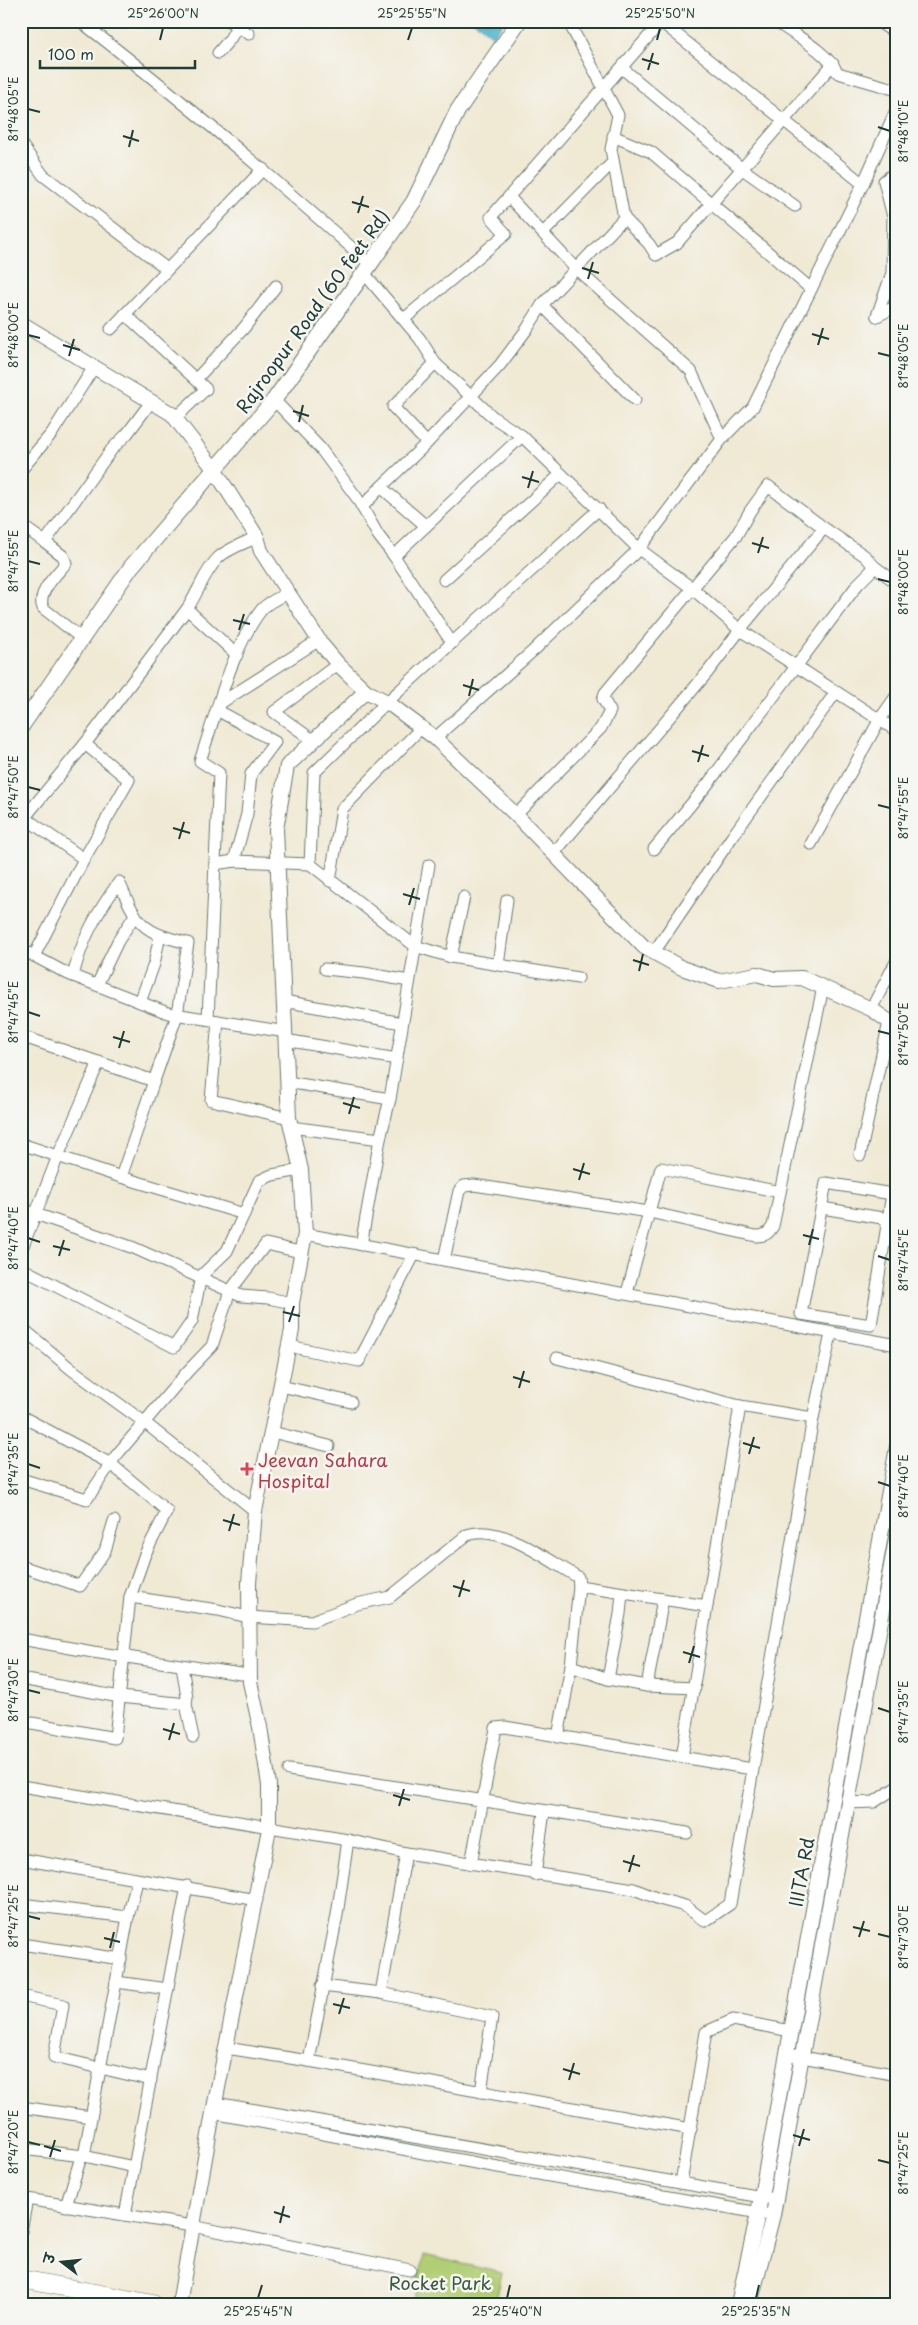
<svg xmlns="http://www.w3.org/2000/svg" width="918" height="2325" font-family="'Playpen Sans','Playpen Sans Deva',sans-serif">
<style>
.green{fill:#b1ce74;stroke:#688654}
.water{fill:#4fb7cd;stroke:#377a80}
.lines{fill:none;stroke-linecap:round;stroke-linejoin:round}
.minor-casing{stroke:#68796c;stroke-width:13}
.tertiary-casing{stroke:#68796c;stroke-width:16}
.secondary-casing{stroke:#68796c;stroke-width:17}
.primary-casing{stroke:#68796c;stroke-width:19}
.minor{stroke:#fff;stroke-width:11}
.tertiary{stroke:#fff;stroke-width:14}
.secondary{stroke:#fff;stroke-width:15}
.primary{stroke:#fff;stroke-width:18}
.ticks{fill:none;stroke:#1f3d34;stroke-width:2}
.health-dot{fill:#e0444e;stroke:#f6f6f2;stroke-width:2}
.labels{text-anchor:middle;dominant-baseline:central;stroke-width:5;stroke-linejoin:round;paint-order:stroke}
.street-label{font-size:18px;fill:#1f3d34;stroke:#f6f6f2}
.health-label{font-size:18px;fill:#be3a42;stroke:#f6f6f2;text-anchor:start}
.park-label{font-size:18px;fill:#3c5a41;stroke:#f6f6f2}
.neatline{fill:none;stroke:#1f3d34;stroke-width:2}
.ticks-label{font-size:12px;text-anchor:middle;fill:#1f3d34}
</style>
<rect width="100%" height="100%" fill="#f6f6f2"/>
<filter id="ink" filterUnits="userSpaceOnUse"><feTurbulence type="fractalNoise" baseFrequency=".02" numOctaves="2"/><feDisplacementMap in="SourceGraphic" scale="10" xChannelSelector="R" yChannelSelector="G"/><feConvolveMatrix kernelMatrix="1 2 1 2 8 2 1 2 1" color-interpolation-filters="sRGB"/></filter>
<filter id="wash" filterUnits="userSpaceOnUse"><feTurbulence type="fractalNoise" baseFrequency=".0096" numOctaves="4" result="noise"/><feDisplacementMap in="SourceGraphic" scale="20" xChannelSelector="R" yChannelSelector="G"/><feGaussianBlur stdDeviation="1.12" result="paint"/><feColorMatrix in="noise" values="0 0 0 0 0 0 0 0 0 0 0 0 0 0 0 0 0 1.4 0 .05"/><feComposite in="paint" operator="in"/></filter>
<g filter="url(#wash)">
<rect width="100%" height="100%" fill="#f0e9d4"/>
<polygon class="green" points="424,2255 502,2273 495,2304 413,2304"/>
<polygon class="water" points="474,21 501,21 503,23 493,36"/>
</g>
<g filter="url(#ink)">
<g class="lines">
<g class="minor-casing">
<g id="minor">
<path d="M 80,21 C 180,98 276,180 370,264"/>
<polyline points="229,21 249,34"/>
<polyline points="660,21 863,184"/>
<path d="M 775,21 C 797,37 824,49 838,73 L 897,90"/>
<polyline points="877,21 897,34"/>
<polyline points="218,53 230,39 240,21"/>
<polyline points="622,68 741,168 795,206"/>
<polyline points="613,136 651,152 811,289"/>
<polyline points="21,144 43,175 167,269"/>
<polyline points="509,197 575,268 691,371 722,439"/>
<polyline points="624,218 649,244 656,255 677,243 833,64"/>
<polyline points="543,233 613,162"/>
<polyline points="364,273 420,339 435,363 494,418 522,436 639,549 693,589 740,630 897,731"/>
<polyline points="542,305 635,400"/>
<polyline points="125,314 206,389 175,418"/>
<polyline points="877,316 892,273 893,217 884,181 897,171"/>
<polyline points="877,316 897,306"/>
<polyline points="404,319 506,234 491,217 662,21"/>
<polyline points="111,329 263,169"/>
<polyline points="196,379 244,328 276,286"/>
<polyline points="274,400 320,448 357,498 378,535 394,556 452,643"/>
<polyline points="427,443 500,365 527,329 542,305 624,218 611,149 618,115 568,21"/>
<polyline points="21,470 52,433 94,367"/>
<polyline points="362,507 381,487"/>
<polyline points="21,525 45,542 112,449 127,434 151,402"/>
<polyline points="426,526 381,487 427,443 393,407 435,363"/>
<path d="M 45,542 L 63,556 L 66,563 C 57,574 36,593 43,608 L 81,638"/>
<polyline points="394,556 522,436"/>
<polyline points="444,580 561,474"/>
<polyline points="187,609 237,655"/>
<polyline points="219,704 319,640"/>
<polyline points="217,710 275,742 251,774 247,814 234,861"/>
<polyline points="435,738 534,650 639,549 722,439 753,407 863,184 897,108"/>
<polyline points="314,741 274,712 338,664"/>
<polyline points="21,815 84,859"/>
<polyline points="516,815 601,728 610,711 603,699 605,693 736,536 750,511 768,486 824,528 865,556 875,567 897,583"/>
<path d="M 25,817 L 85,744 L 187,609 C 198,593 204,572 218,558 C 227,549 245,543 257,537"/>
<polyline points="811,844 880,719 897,695"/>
<polyline points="654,849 707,785 858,584 875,567"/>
<polyline points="554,853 707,673 747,621 824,528"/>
<polyline points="215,864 234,861 310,864 415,946 451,957 578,978"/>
<polyline points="310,864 314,773 387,702 599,509"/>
<polyline points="330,881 342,809 421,728"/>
<polyline points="21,949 68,974 168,1013 286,1032"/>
<polyline points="654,952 732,837 836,692"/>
<polyline points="34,956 84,859 129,780 85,744"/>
<polyline points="451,957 464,897"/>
<polyline points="498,965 507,900"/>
<polyline points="325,969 364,973 409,981"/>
<path d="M 73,976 C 82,938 97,913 119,882 C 138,925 141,932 188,943 L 177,1015 L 154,1081"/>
<polyline points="97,985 118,941 135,915"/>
<polyline points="284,1001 402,1023"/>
<polyline points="140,1002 154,964 160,935"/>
<polyline points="871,1009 897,960"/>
<path d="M 208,1019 L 219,773 L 200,761 C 216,714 232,647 262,609 C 268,602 280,597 288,593"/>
<polyline points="218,1021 211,1100 289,1118"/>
<polyline points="21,1036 154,1081 121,1177"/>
<polyline points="285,1040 397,1059"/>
<polyline points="287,1082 390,1099"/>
<polyline points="291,1127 380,1139 390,1099 429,865"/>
<polyline points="21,1144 121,1177 244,1214"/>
<polyline points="860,1155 889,1022"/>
<polyline points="892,1194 871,1325 801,1314 826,1183 892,1194 897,1195"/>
<polyline points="822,1208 888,1219"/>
<polyline points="21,1209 134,1248 241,1296 268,1298 292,1303"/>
<polyline points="305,1234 897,1345"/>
<polyline points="361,1245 380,1139"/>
<polyline points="21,1251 58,1156 99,1062"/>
<path d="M 444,1260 L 459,1191 L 464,1186 L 474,1185 L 649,1212 L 756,1236 C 765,1236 768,1234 773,1226 L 823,987"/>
<polyline points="21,1268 174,1347 192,1321 201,1276 227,1251 259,1181 272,1175 301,1170"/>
<polyline points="627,1293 661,1168 780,1192"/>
<polyline points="21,1327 71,1369 144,1422 255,1511"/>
<polyline points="289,1346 359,1361 414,1255"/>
<polyline points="557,1358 740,1406 813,1418 831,1334"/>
<polyline points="281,1386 351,1402"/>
<polyline points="21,1416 111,1464 167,1511 145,1554 130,1597 115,1738 21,1721"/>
<polyline points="272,1432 329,1446"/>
<polyline points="21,1479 87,1499 115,1457 187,1372 212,1346 230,1291 266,1244 300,1252"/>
<polyline points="21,1566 80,1586 105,1551 114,1521"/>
<polyline points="579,1586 707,1606"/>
<path d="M 130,1597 L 218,1610 L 248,1617 L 312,1621 L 357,1604 L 390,1597 L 467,1535 C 501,1523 549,1561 578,1577 L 579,1586 L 571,1666 L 558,1737"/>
<polyline points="21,1639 93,1652 241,1674"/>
<polyline points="182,1666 187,1697 186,1704 193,1737"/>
<polyline points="571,1666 608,1679 647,1686 695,1688"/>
<polyline points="21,1679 120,1697 186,1704"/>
<polyline points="608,1679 620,1614 622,1593"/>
<polyline points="647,1686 663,1599"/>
<polyline points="682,1757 740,1406"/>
<polyline points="289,1770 687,1833"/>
<polyline points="21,1786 348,1840 406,1853"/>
<polyline points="848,1803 874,1802 897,1787"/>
<polyline points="21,1859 257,1900"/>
<polyline points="471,1864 496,1728 505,1727 752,1769"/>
<polyline points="535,1875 544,1812"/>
<polyline points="21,1904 128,1917 137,1881"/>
<polyline points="21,1944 121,1959"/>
<polyline points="116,1982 168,1989"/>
<polyline points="322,1986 381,1993 492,2017 481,2092"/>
<polyline points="381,1993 406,1853 634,1889 659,1899 685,1906 705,1921 730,1904 813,1418"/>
<polyline points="21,1996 63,2005 54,2057 151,2080"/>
<polyline points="226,2048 309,2061 691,2129"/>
<polyline points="787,2054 897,2075"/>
<polyline points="309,2061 337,1915 348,1840"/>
<polyline points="215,2103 768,2198"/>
<polyline points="21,2107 91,2117"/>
<polyline points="213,2113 481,2164 765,2214"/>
<polyline points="21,2149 84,2156 134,2167"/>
<polyline points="84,2156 128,1917"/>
<polyline points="681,2183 706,2032 733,2020 791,2031"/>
<polyline points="21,2198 192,2226 410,2270"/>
<polyline points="66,2206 81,2157"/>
<polyline points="125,2215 187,1886"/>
<polyline points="21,2231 27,2199"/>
</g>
</g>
<g class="tertiary-casing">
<g id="tertiary">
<polyline points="21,323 172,414 214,469 257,537 261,551 322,645 338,664 366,691 387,702 435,738 516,815 644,947 682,968 719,981 757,974 774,979 802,978 871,1009 897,1027"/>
<polyline points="179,2304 213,2113 269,1829 269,1785 260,1727 250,1682 249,1583 255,1511 292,1330 292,1303 305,1234 301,1170 289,1118 276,829 287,766 366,691"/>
<polyline points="738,2304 758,2213 897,1447"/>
<polyline points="750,2304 773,2215 897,1533"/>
</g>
</g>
<g class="secondary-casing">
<polyline id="secondary" points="21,727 131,567 274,400 364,273 414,201 458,110 519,21"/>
</g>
<g class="primary-casing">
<polyline id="primary" points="21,2279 153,2304"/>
</g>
<use href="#minor" class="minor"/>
<use href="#tertiary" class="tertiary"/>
<use href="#secondary" class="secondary"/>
<use href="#primary" class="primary"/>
</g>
</g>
<path class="ticks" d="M 160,40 L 163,28M 408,40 L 412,28M 657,40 L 660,28M 642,59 L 659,64M 648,70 L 653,53M 28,109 L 40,112M 878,127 L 890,131M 123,136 L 139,141M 129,147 L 133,130M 352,202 L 369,207M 358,213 L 363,196M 582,268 L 599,273M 588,279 L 593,262M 812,334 L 829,339M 28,335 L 40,338M 63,345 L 80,350M 818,345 L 823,328M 878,353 L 890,356M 69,356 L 74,339M 293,411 L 309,416M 299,422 L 303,405M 522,477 L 539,482M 528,488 L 533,471M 752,543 L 769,548M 758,553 L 763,537M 28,561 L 40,564M 878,579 L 890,582M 233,620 L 250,624M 239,630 L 244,614M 463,685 L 479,690M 469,696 L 473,679M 692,751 L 709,756M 698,762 L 703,745M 28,787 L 40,790M 878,805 L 890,808M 173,828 L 190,833M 179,839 L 184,822M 403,894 L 420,899M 409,905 L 414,888M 633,960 L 649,965M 639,971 L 643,954M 28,1012 L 40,1016M 878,1031 L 890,1034M 113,1037 L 130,1042M 119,1048 L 124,1031M 343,1103 L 360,1108M 349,1114 L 354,1097M 573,1169 L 590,1174M 579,1180 L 584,1163M 803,1235 L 819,1239M 28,1238 L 40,1242M 809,1245 L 813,1229M 53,1246 L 70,1250M 59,1256 L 64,1240M 878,1256 L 890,1260M 283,1312 L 300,1316M 289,1322 L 294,1306M 513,1377 L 530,1382M 519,1388 L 524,1371M 743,1443 L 760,1448M 749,1454 L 754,1437M 28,1464 L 40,1468M 878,1482 L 890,1486M 223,1520 L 240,1525M 229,1531 L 234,1514M 453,1586 L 470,1591M 459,1597 L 464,1580M 683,1652 L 700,1657M 689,1663 L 694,1646M 28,1690 L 40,1693M 878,1708 L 890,1712M 163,1729 L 180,1734M 169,1740 L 174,1723M 393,1795 L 410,1800M 399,1806 L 404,1789M 623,1861 L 640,1866M 629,1872 L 634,1855M 28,1916 L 40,1919M 853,1927 L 870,1931M 878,1934 L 890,1937M 859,1937 L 864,1921M 104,1938 L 120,1942M 110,1948 L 114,1932M 333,2004 L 350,2008M 339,2014 L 344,1998M 563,2069 L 580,2074M 569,2080 L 574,2063M 793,2135 L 810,2140M 28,2142 L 40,2145M 44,2146 L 61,2151M 799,2146 L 804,2129M 50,2157 L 55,2140M 878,2160 L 890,2163M 274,2212 L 290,2217M 280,2223 L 284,2206M 258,2298 L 262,2285M 507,2298 L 510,2285M 756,2298 L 759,2285"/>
<path class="health-dot" d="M244.5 1461.5h5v5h5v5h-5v5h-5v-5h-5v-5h5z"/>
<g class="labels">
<g class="street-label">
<text transform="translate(312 311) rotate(-54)">Rajroopur Road (60 feet Rd)</text>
<text transform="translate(801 1872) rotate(-80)">IIITA Rd</text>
</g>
<g class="health-label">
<text x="258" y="1459">Jeevan Sahara<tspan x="258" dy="21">Hospital</tspan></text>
</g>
<g class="park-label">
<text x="440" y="2282">Rocket Park</text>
</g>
</g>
<rect width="918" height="2325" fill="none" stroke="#f6f6f2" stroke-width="55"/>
<g transform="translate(62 2262) rotate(286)" stroke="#f6f6f2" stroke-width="4" paint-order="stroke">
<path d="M0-4L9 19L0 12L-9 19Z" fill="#1f3d34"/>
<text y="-8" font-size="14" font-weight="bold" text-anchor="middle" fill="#1f3d34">उ</text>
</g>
<path d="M40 60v8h155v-8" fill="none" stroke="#1f3d34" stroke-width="2.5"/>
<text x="48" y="60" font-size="15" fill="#1f3d34" stroke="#f6f6f2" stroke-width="4" paint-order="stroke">100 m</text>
<rect x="28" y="28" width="862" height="2270" class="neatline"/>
<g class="ticks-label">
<text x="163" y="18">25°26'00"N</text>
<text x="412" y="18">25°25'55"N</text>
<text x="660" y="18">25°25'50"N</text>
<text transform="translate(14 109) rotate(-90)" y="4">81°48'05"E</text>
<text transform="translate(904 131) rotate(-90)" y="4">81°48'10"E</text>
<text transform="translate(14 335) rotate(-90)" y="4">81°48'00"E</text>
<text transform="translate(904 356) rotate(-90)" y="4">81°48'05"E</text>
<text transform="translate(14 561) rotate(-90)" y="4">81°47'55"E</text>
<text transform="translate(904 582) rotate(-90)" y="4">81°48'00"E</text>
<text transform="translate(14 787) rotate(-90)" y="4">81°47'50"E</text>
<text transform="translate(904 808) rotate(-90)" y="4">81°47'55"E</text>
<text transform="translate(14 1012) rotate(-90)" y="4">81°47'45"E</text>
<text transform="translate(904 1034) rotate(-90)" y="4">81°47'50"E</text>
<text transform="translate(14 1238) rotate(-90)" y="4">81°47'40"E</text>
<text transform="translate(904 1260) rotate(-90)" y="4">81°47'45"E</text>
<text transform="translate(14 1464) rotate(-90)" y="4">81°47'35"E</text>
<text transform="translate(904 1486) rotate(-90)" y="4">81°47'40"E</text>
<text transform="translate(14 1690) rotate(-90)" y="4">81°47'30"E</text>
<text transform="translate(904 1712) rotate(-90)" y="4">81°47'35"E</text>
<text transform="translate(14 1916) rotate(-90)" y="4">81°47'25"E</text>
<text transform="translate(904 1937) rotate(-90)" y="4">81°47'30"E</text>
<text transform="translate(14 2142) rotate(-90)" y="4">81°47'20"E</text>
<text transform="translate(904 2163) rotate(-90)" y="4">81°47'25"E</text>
<text x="258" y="2316">25°25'45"N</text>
<text x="507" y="2316">25°25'40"N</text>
<text x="756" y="2316">25°25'35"N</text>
</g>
</svg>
